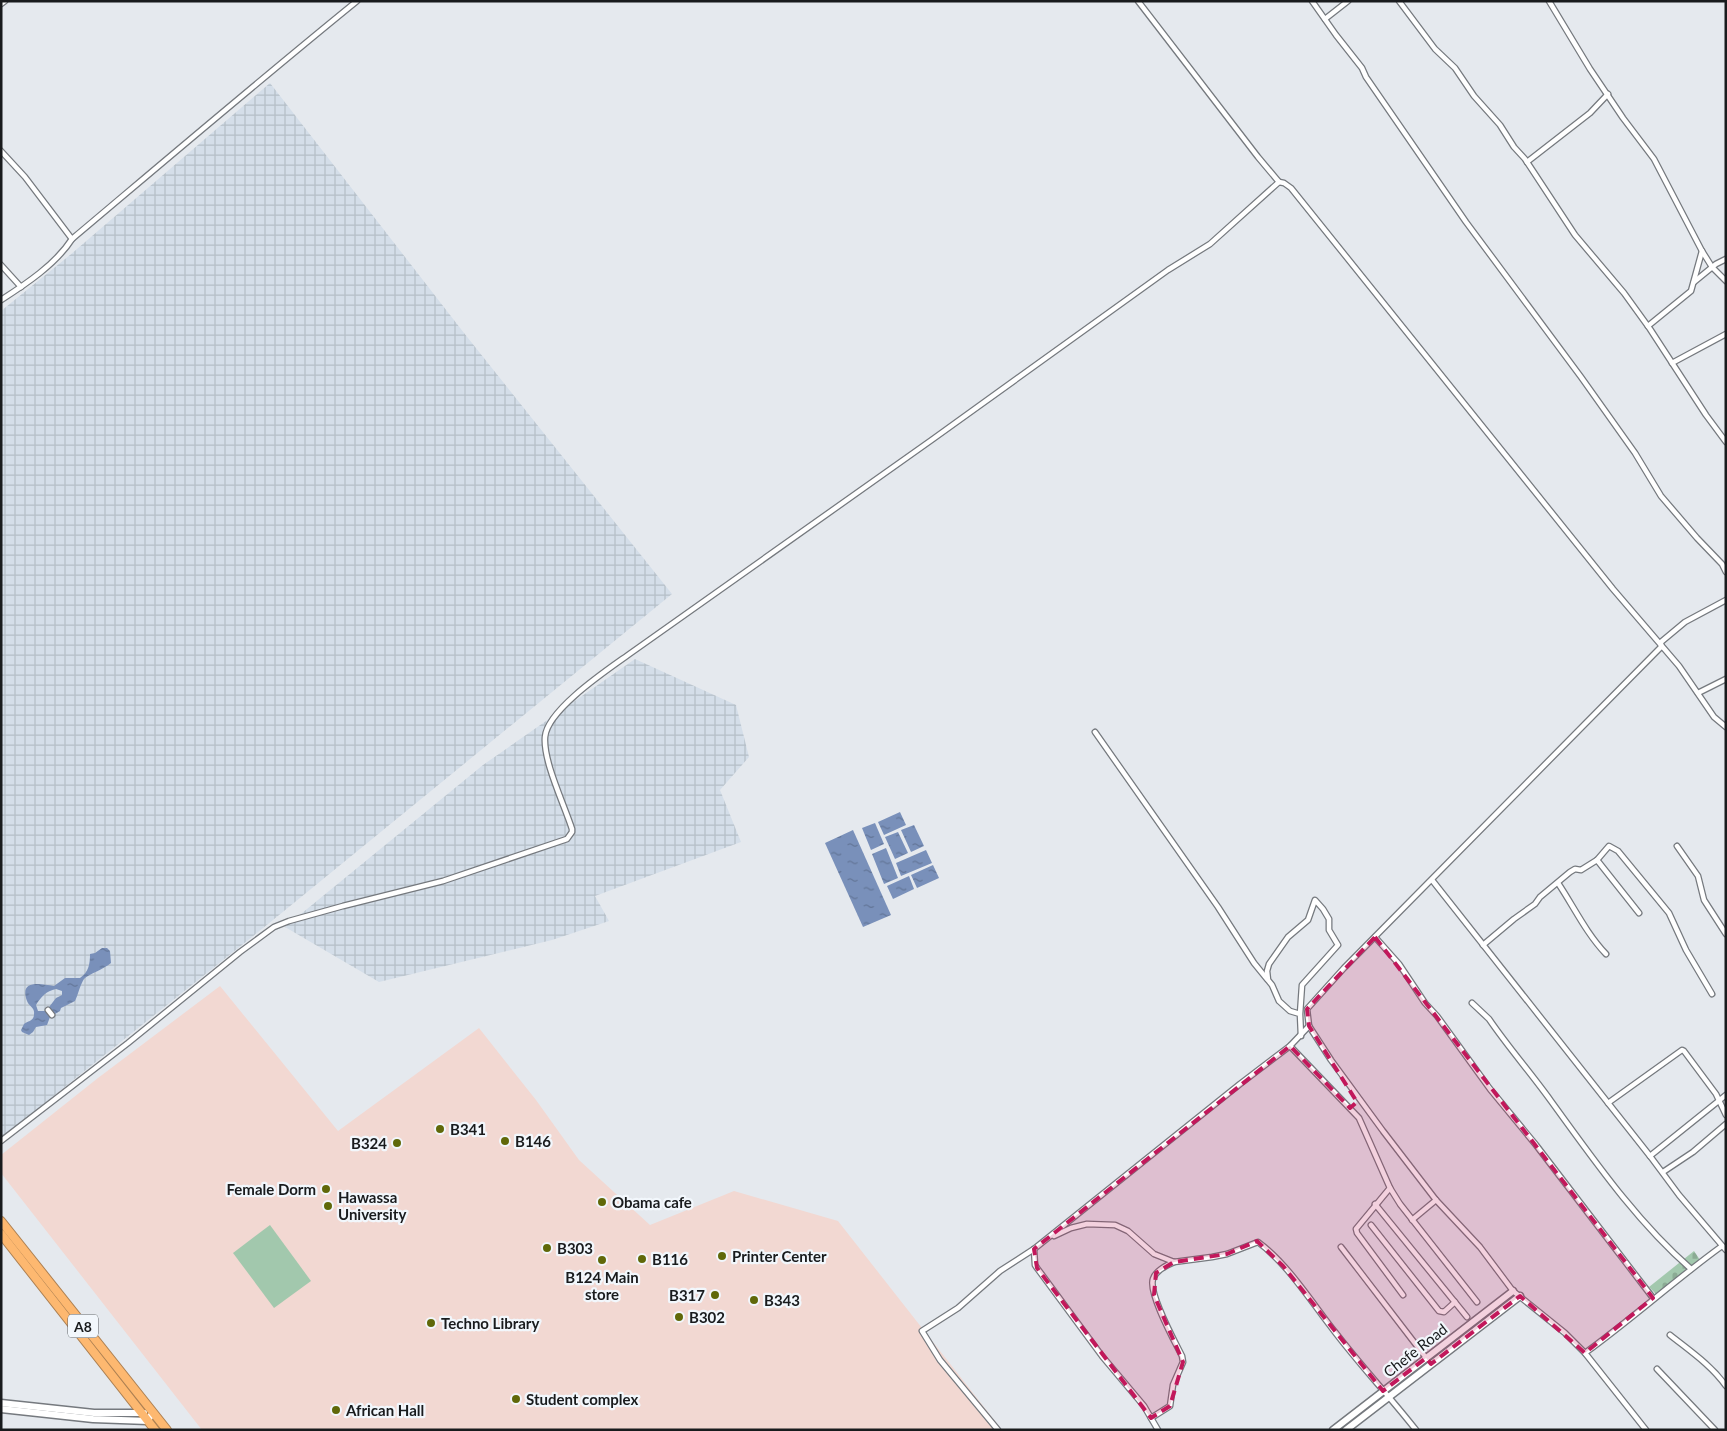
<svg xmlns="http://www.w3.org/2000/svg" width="1727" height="1431" font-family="Lato,sans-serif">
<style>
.industrial{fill:url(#industrial-grid)}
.education{fill:#f2d8d2}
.grass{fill:#a2c8ad}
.cemetery{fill:url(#cemetery-stones)}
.water{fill:url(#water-ripples);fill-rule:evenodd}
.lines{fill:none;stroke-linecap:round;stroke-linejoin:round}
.street-casing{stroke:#75797e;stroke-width:7}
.secondary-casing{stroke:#75797e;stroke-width:9}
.highway-casing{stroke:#ad8153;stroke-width:10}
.street{stroke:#fff;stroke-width:4.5}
.secondary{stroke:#fff;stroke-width:6}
.highway{stroke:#fdb870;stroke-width:8}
.marked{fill:#c2185b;fill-opacity:0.2;stroke:#c2185b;stroke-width:4;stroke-dasharray:10 6;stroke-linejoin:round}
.poi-dot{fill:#606809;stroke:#f2f7fc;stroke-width:2}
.labels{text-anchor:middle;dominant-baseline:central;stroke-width:4.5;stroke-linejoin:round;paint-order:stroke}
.shield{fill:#f2f7fc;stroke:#5a5d60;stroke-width:1}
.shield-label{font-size:14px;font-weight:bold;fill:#191b1d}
.poi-label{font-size:15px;font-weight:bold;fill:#191b1d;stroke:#f2f7fc;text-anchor:start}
.street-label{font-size:15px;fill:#191b1d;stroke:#f2f7fc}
</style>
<defs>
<pattern id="industrial-grid" width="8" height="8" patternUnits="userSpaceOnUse" patternTransform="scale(1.25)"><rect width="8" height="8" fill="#d4dee9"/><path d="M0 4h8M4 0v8" fill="none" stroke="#b5bec7"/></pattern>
<pattern id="cemetery-stones" width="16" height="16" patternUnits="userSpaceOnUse" patternTransform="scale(1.25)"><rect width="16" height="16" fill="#a2c8ad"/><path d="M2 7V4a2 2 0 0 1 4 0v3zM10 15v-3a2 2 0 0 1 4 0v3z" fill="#8bab94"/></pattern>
<pattern id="water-ripples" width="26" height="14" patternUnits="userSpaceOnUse" patternTransform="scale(1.25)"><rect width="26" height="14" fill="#7990ba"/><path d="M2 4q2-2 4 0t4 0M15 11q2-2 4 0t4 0" fill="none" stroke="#627597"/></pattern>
</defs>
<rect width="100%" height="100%" fill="#e5e9ee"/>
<g class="industrial">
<polygon points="270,83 464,333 672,594 273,920 1,1138 1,311 70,255"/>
<polygon points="635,659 736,705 749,757 720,790 741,842 595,896 609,921 552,940 379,982 285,927 483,765"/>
</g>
<polygon class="education" points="220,986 338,1131 479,1028 536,1100 579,1160 650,1225 734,1191 838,1221 1002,1430 202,1430 1,1173 1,1155 98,1078"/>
<polygon class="grass" points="270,1225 311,1281 274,1308 233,1253"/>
<polygon class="cemetery" points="1694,1251 1700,1260 1656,1294 1649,1287"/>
<g class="water">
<polygon points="900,812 906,825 884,835 878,822"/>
<polygon points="875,823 884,844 871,850 862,828"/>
<polygon points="914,825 924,846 911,852 901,830"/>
<polygon points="853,830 891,915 863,927 825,843"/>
<polygon points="898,832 908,853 895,859 885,837"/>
<polygon points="886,848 898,878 884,884 872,854"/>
<polygon points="926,850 932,863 901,876 896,863"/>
<polygon points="933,865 939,878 917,888 911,875"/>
<polygon points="909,876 914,889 893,899 887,886"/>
<path d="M 102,948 L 107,948 L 110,951 L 111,963 C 104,969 89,974 84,979 C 80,985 78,995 75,1001 L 61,1008 L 60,1011 L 50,1017 L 47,1025 L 36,1027 L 33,1032 L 29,1035 L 22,1032 L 21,1030 L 24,1024 C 28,1021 34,1021 34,1014 C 35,1007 29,1007 27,1001 C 19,979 40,984 54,986 L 65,978 L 80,978 C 89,972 90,963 90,954 L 95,953 ZM 56,989 L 62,991 L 62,995 L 56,998 L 46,1011 L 38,1011 L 36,1005 C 41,997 46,991 56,989 Z"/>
</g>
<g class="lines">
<g class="street-casing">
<g id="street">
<polyline points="1138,1 1258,157 1279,182"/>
<polyline points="1312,1 1336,35 1362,68 1366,77 1466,222 1581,377 1635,453 1661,496 1697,538 1722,564 1726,572"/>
<polyline points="1399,1 1435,49 1455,68 1474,96 1500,125 1514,147 1525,159 1575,235 1624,293 1650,329 1706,415 1726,442"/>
<polyline points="1549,1 1590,69 1623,118 1654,159 1702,251 1712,267 1726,281"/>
<polyline points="1,4 5,1"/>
<polyline points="1325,19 1348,1"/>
<polyline points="1,151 25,177 72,239"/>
<polyline points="1527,162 1590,113 1608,94"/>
<polyline points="1,265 21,287"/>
<polyline points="1694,282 1716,264 1726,259"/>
<path d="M 1,300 C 26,284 56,264 72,239 C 167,159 261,79 357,1"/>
<polyline points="1648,326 1691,291 1702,251"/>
<polyline points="1672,363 1726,334"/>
<polyline points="1698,693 1726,679"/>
<polyline points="1095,732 1218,907 1254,963 1267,979"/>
<polyline points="1677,846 1698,876 1704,900 1726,934"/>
<polyline points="1597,860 1609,846 1618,851 1669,913 1686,950 1712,994"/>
<polyline points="1432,880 1650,1156 1679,1195 1726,1250"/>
<path d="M 1558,883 C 1574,907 1586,933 1606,954"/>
<polyline points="1375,937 1399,964 1425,1003 1437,1016 1490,1089 1536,1145 1653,1298"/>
<polyline points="1483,945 1514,919 1535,904 1540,897 1570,872 1575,869 1581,870 1597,860 1639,913"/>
<path d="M 1472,1003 L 1489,1019 C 1508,1047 1531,1073 1551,1101 C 1594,1160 1636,1221 1691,1269"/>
<polyline points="48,1010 52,1015"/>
<polyline points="1300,1014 1290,1011 1279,1001 1272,985 1268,980 1267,971 1269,964 1288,937 1308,920 1315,900 1323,909 1329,919 1329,930 1338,945 1302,985 1300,1014 1301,1036"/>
<polyline points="1290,1046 1359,1118 1390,1188 1400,1204 1477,1302"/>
<polyline points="1608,1103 1682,1050 1684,1051 1716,1094 1726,1115"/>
<path d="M 1,1141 L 128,1043 L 240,952 L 274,927 L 289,921 L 343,906 L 443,881 L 567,839 L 572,832 L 572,829 C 564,804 543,761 545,737 C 547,710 607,670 628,655 L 933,439 L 1168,270 L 1210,244 L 1279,182 L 1284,183 L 1291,188 L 1613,589 L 1679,666 L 1714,717 L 1726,727"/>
<polyline points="1650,1156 1726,1095"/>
<polyline points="1663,1172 1693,1152 1726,1124"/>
<polyline points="1390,1188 1356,1229 1357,1233 1403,1295"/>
<polyline points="1375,1204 1467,1317"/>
<polyline points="1412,1220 1436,1200"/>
<polyline points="1371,1225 1439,1311 1444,1312 1455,1302"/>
<path d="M 1054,1236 L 1071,1228 L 1087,1224 L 1115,1225 L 1128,1231 L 1154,1254 L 1174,1262 L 1212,1257 L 1227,1254 L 1258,1242 C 1288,1264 1312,1303 1335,1332 C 1361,1366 1390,1397 1416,1430"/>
<polyline points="1341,1247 1427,1359"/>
<polyline points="1034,1249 1035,1265 1037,1268 1102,1356 1144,1406 1158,1430"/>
<path d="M 1670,1335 C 1690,1351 1711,1365 1726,1386"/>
<path d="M 1585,1353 C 1632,1319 1675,1280 1722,1246"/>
<polyline points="1657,1369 1715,1430"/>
<path d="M 1151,1418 L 1170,1406 L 1173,1385 L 1183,1362 L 1182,1356 C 1175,1342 1148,1293 1153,1279 C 1156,1270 1166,1266 1174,1262"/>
<polyline points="998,1430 940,1360 922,1331 958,1308 1000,1271 1034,1249 1240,1084 1290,1046 1309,1026"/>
<polyline points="1646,1430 1585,1353 1565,1333 1513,1291 1480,1247 1436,1200 1383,1131 1331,1060 1309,1026 1307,1009 1344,968 1661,647 1661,642 1685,622 1726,600"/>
</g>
</g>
<g class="secondary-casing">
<g id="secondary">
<polyline points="1,1403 94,1413 144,1413"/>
<polyline points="1,1409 93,1419 148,1421 152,1413"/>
<polyline points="1333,1430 1513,1291"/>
<polyline points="1346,1430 1520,1296"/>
</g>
</g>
<g class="highway-casing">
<g id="highway">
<polyline points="1,1221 167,1430"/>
<polyline points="1,1234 155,1430"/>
</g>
</g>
<use href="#street" class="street"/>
<use href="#secondary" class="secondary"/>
<use href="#highway" class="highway"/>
</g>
<path class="marked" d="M 1375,937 L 1653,1298 L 1585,1353 L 1520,1296 L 1431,1364 L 1426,1358 L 1383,1391 L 1283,1266 L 1257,1241 L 1227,1254 L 1174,1262 L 1156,1273 L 1154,1295 L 1183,1362 L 1170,1406 L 1151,1418 L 1037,1268 L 1034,1249 L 1290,1046 L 1350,1108 L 1357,1102 L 1309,1026 L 1307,1009 Z"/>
<g class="poi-dot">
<circle cx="440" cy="1129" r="5"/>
<circle cx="505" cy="1141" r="5"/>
<circle cx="397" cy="1143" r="5"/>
<circle cx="326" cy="1189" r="5"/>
<circle cx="602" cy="1202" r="5"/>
<circle cx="328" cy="1206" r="5"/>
<circle cx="547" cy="1248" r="5"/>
<circle cx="722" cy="1256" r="5"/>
<circle cx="642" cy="1259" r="5"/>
<circle cx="602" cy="1260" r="5"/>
<circle cx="715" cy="1295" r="5"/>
<circle cx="754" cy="1300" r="5"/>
<circle cx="679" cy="1317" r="5"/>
<circle cx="431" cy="1323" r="5"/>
<circle cx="516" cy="1399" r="5"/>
<circle cx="336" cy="1410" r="5"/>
</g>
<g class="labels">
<rect class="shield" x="68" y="1314.5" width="30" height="23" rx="4"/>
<g class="shield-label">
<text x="83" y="1326">A8</text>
</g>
<g class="poi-label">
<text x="450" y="1129">B341</text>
<text x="515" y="1141">B146</text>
<text x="387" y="1143" text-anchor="end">B324</text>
<text x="316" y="1189" text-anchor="end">Female Dorm</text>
<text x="338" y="1197">Hawassa<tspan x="338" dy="17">University</tspan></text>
<text x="612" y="1202">Obama cafe</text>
<text x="557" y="1248">B303</text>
<text x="732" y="1256">Printer Center</text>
<text x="652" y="1259">B116</text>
<text x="602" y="1277" text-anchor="middle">B124 Main<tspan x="602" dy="17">store</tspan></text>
<text x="705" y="1295" text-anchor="end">B317</text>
<text x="764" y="1300">B343</text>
<text x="689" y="1317">B302</text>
<text x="441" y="1323">Techno Library</text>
<text x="526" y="1399">Student complex</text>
<text x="346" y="1410">African Hall</text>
</g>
<g class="street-label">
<text transform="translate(1415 1350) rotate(-38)">Chefe Road</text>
</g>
</g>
<rect width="1727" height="1431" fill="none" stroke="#191b1d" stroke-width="5"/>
</svg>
